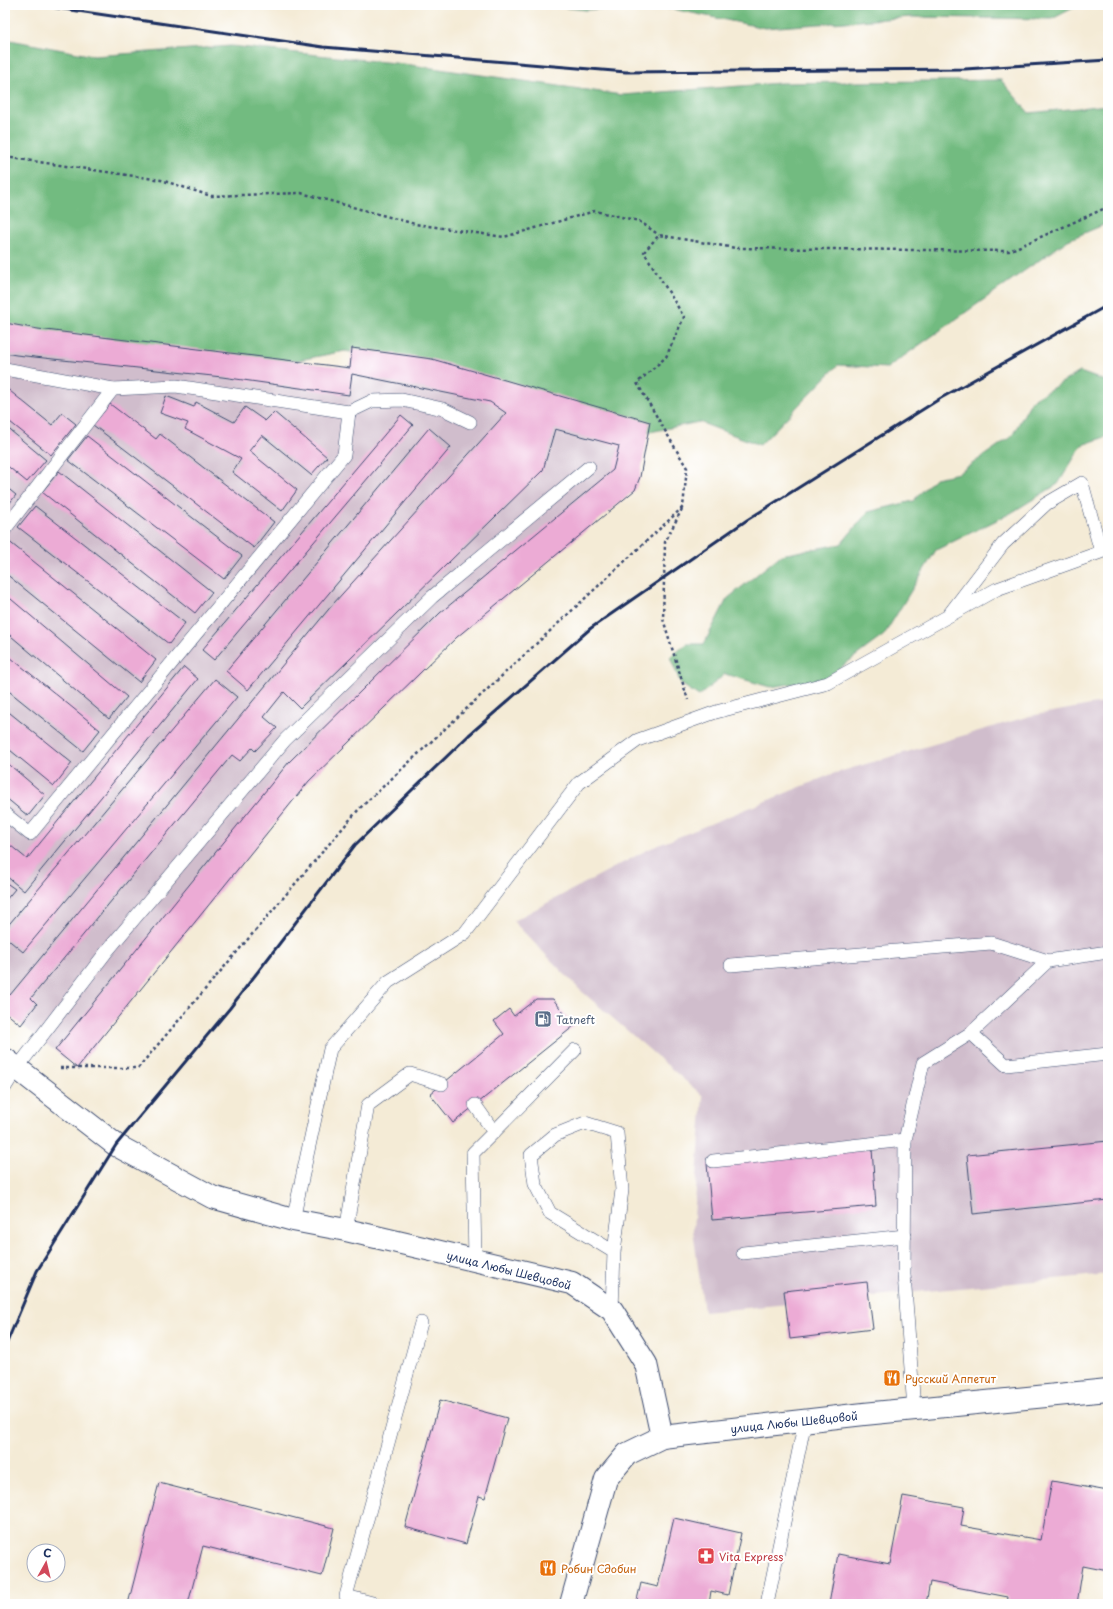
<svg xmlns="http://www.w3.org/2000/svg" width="1113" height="1609" font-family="'Playpen Sans',sans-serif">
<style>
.industrial{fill:#d0bdcc}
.forest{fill:#72bb80;stroke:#46756f}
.building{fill:#ecabd5}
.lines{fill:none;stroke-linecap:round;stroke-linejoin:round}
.lane-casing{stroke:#3c4b70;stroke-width:14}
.secondary-casing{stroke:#3c4b70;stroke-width:24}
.path{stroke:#3c4b70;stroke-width:2.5;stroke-dasharray:3 3;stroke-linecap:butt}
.lane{stroke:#fff;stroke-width:13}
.secondary{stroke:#fff;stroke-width:22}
.rail{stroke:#1b2f5e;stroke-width:3}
.labels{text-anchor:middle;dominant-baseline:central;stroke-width:4;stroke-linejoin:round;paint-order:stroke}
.service-label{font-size:11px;fill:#4e5e75;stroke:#fff;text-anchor:start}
.street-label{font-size:11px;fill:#1b2f5e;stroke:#fff}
.food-label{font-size:11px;fill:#c56008;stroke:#fff;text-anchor:start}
.health-label{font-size:11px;fill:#be3a42;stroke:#fff;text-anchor:start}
</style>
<rect width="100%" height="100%" fill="#fff"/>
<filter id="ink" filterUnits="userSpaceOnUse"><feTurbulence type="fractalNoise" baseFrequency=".025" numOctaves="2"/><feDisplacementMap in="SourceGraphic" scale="8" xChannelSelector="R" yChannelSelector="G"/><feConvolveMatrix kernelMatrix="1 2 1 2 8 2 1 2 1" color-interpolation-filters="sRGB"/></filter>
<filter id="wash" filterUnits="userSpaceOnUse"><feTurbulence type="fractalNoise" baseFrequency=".012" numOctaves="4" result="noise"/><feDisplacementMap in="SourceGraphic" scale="16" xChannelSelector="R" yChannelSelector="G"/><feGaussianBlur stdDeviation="0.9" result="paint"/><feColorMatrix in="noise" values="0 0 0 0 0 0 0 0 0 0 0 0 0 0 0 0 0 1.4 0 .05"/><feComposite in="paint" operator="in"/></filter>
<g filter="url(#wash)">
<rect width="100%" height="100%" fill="#f4ebd6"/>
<g class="industrial">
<polygon points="5,323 38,329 350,368 650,422 640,477 635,490 457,637 309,781 77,1068 5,1012"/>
<polygon points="1108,702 1108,1274 704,1312 693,1230 703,1096 579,989 513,921 649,849 832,774 1030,716"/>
</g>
<g class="forest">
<polygon points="542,5 1079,5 1052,19 912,17 765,28 653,5 586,10"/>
<polygon points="5,39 94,56 231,46 404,64 622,95 780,83 1001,80 1029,113 1108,105 1108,223 1068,240 887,368 838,365 760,445 699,422 650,432 470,374 345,351 289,362 5,326"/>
<polygon points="1080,372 1108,382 1108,436 1082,445 1058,484 1011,513 936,550 884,635 825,679 770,687 725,674 699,696 681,684 670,657 687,644 704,644 727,599 781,555 841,544 868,512 913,501 935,478 959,473 1012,436 1032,400"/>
</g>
<g id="blocks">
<g class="building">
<polygon points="5,323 38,329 350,368 352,348 432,359 650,422 640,477 635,490 457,637 309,781 77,1068 55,1050 289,762 440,613 613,470 619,446 555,429 543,470 300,708 284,692 264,717 277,728 255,751 252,748 240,761 232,755 31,998 37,1004 21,1025 5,1012 5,990 10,995 333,604 506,413 490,402 352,374 349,395 222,377 16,355 5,353"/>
<polygon points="5,387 52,425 62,413 76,424 51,455 5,418"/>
<polygon points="166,396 194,407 196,402 234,422 245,407 265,421 274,412 327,457 311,475 262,435 249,451 297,490 282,511 232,472 241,459 185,429 188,423 160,413"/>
<polygon points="110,404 156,439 160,434 274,522 254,548 93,425"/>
<polygon points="401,415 413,425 214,660 202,650"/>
<polygon points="5,426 46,460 27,482 5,464"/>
<polygon points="429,428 451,447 248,690 226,671"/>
<polygon points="87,436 242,556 224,579 68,460"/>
<polygon points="59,471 212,592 195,613 42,492"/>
<polygon points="5,486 16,495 5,509"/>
<polygon points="35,506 185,623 169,644 18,527"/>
<polygon points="7,540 156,660 139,682 5,573 5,543"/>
<polygon points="5,594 127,697 109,719 5,631"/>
<polygon points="5,653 100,730 83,751 5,688"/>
<polygon points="184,667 198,679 24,891 5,875 5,841 27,859"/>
<polygon points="215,679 237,697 23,952 5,937 5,929"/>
<polygon points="5,709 72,763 54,786 5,746"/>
<polygon points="5,761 45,795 28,816 5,797"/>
<polygon points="5,882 15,889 5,901"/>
<polygon points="536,999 553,999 574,1026 453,1123 430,1094 504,1034 494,1021 509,1009 514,1016"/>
<polygon points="1108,1141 1108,1200 973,1214 967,1155"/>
<polygon points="872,1149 876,1206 712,1220 707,1164"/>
<polygon points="867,1282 873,1329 790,1339 784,1291"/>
<polygon points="440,1400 507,1418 485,1498 479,1496 466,1544 405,1527"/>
<polygon points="1052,1481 1108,1491 1108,1571 1083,1566 1077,1604 1007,1604 1008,1597 930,1582 926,1604 829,1604 838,1554 890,1564 903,1496 964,1507 961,1526 1041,1540"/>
<polygon points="159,1483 334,1528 322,1576 203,1546 188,1604 128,1604"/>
<polygon points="674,1518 741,1533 728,1595 711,1591 709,1604 636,1604 641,1583 658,1587"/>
</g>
</g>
</g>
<g filter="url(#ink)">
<use href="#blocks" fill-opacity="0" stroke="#3c4b70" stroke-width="1"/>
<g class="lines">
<g class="lane-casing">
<g id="lane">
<polyline points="5,369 113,389 176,386 349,412 372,401 402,400 443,409 470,422"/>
<polyline points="5,529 113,389"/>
<polyline points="5,814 30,834 344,455 349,412"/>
<polyline points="731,965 991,943 1048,961"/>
<polyline points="971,1033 1006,1065 1108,1054"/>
<polyline points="5,1087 17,1068 107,951 285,740 432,597 589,467"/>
<polyline points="475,1105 494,1132 473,1153 475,1261"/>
<polyline points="494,1132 575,1050"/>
<polyline points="713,1161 905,1140"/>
<polyline points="293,1220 330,1049 388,982 465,933 579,783 638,740 716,712 828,683 997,589 1101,552 1082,483 1046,504 1003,544 948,616"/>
<polyline points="346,1230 368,1105 410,1074 442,1084"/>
<polyline points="743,1253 905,1236"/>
<polyline points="612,1310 614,1252 622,1190 617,1133 585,1123 555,1135 531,1155 535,1184 550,1213 614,1252"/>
<polyline points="914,1409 904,1274 905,1140 923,1063 971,1033 1048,961 1108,952"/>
<polyline points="376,1604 346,1596 421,1323"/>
<polyline points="767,1604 805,1421"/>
</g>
</g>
<g class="secondary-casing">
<g id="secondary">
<polyline points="5,1059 116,1145 212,1197 293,1220 346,1230 572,1283 612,1310 646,1364 662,1437"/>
<polyline points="571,1604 606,1479 627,1454 662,1437 864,1414 1108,1390"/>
</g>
</g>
<g class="path">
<polyline points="5,157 161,180 211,196 301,193 415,224 504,237 595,211 639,221 659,235"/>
<polyline points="682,509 665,542 663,619 688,700"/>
<polyline points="60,1068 138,1068 359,809 683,507 687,468 637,383 666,357 684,317 644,252 659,235 736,248 1009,251 1108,207"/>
<polyline points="5,1121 8,1107"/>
</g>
<use href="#lane" class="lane"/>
<use href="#secondary" class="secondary"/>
<g class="rail">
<polyline points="37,5 323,47 626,72 965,69 1108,60"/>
<polyline points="5,1347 37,1271 116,1145 230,1008 355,845 469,735 591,628 747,520 941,398 1108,305"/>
</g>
</g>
</g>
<defs>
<g id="fuel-square" transform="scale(0.9)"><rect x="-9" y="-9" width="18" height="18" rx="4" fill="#5c6f8a" stroke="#fff"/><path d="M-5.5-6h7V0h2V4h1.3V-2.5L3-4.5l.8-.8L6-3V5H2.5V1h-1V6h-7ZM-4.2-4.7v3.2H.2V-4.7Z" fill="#fff"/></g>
<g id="restaurant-square" transform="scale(0.9)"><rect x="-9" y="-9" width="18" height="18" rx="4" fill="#e8710a" stroke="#fff"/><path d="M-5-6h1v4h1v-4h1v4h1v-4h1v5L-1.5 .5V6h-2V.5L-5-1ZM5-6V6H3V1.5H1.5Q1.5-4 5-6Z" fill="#fff"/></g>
<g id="pharmacy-square" transform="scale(0.9)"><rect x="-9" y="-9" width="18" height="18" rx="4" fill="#e0444e" stroke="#fff"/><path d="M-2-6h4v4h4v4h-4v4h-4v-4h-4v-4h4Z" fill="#fff"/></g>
</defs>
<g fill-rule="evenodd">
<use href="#fuel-square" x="543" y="1019"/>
<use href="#restaurant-square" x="892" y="1378"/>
<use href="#pharmacy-square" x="706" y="1556"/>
<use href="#restaurant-square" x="548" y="1568"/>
</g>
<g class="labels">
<g class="service-label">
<text x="556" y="1019">Tatneft</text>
</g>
<g class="street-label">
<text transform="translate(509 1270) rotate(14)">улица Любы Шевцовой</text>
<text transform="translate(794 1422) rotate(-6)">улица Любы Шевцовой</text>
</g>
<g class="food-label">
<text x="905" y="1378">Русский Аппетит</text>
<text x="561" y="1568">Робин Сдобин</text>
</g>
<g class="health-label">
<text x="719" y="1556">Vita Express</text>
</g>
</g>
<rect width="1113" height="1609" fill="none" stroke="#fff" stroke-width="20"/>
<g transform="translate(46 1563) rotate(8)"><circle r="19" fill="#ffffff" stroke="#a4acbf"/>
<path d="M0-3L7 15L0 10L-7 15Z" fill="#d1495b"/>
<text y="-6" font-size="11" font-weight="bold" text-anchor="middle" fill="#1b2f5e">С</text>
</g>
</svg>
